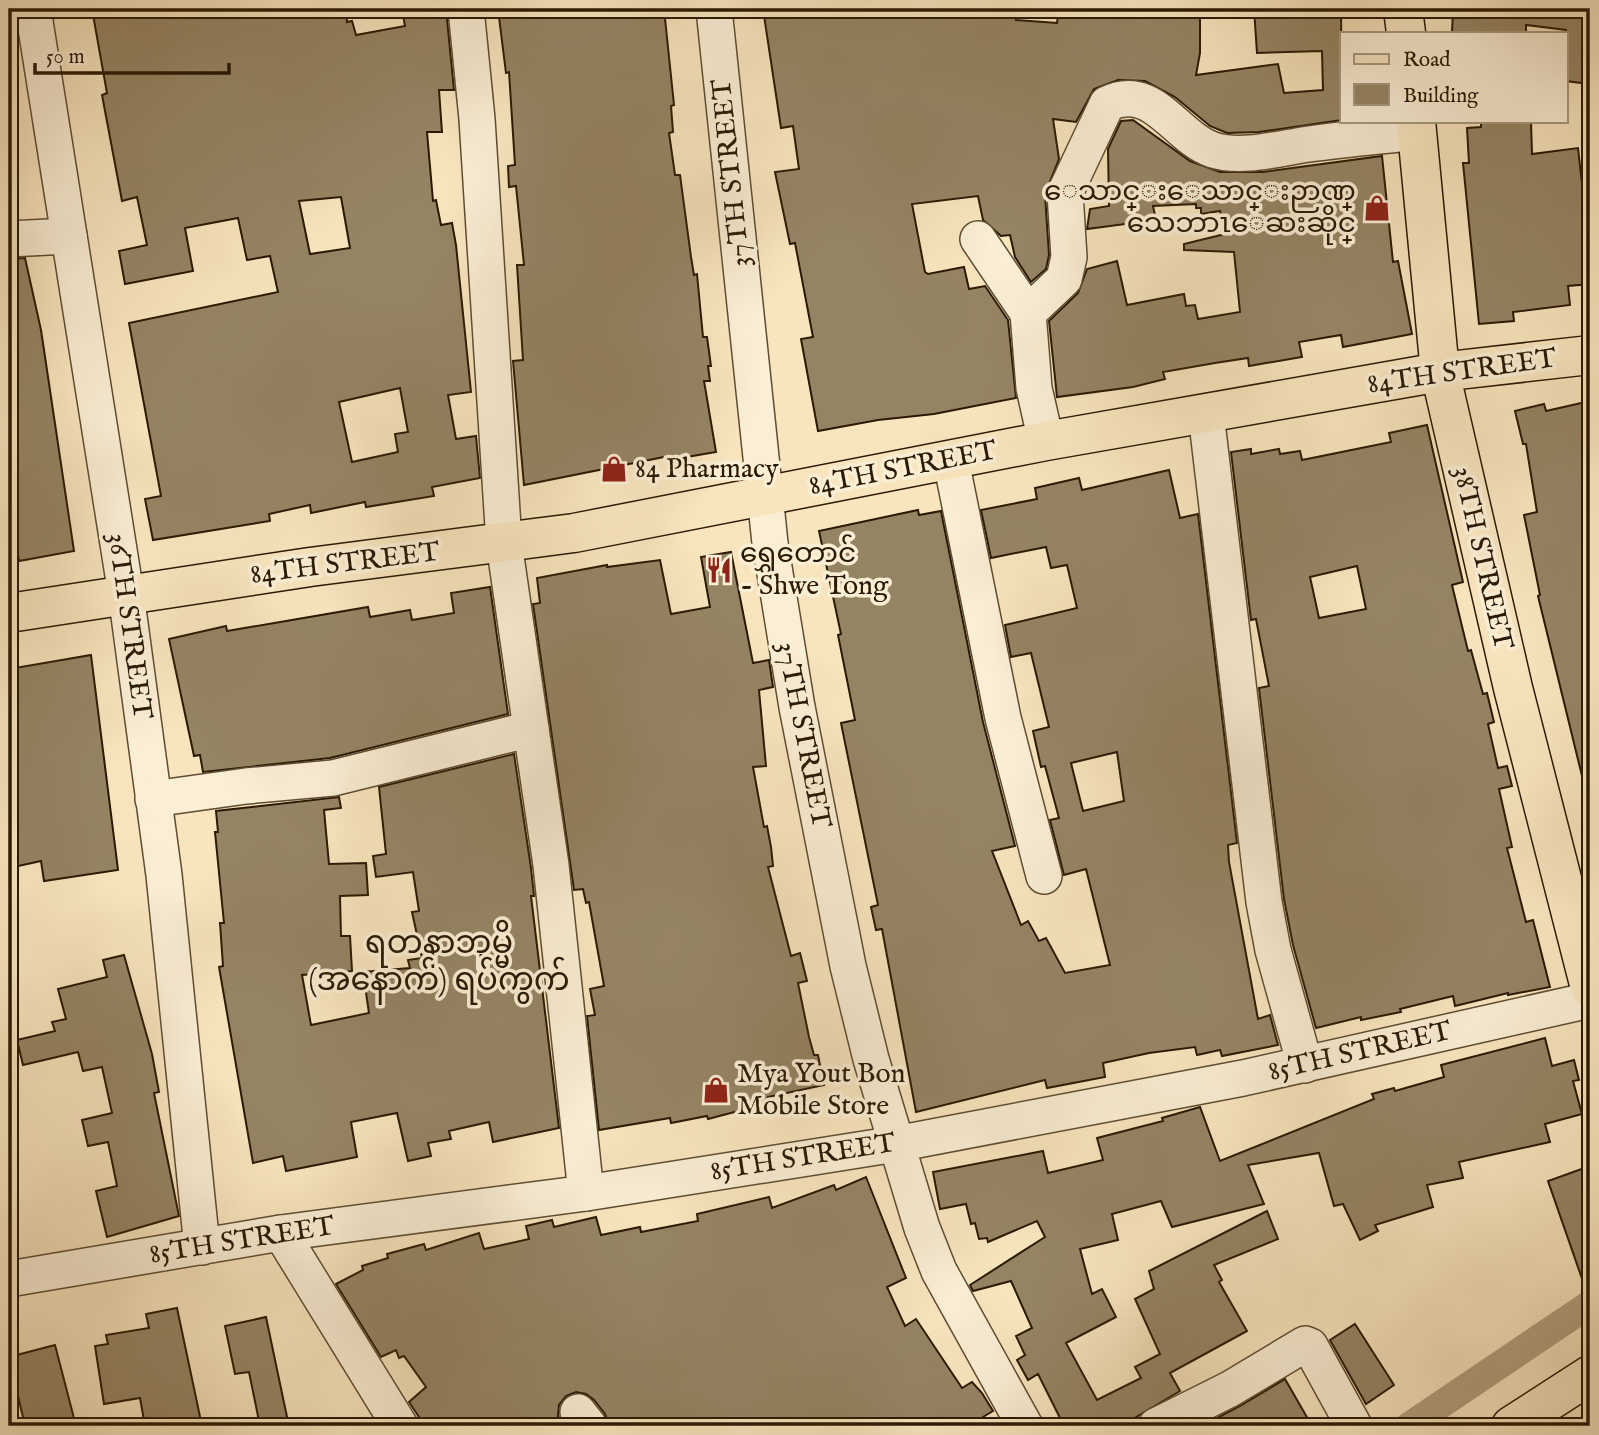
<svg xmlns="http://www.w3.org/2000/svg" width="1599" height="1435" font-family="'IM FELL English','Noto Sans Myanmar',serif">
<style>
.lines{fill:none;stroke-linecap:round;stroke-linejoin:round}
.canal{stroke:#b2a07e;stroke-width:28}
.building{fill:#958464;stroke:#2a1a03;stroke-width:2;fill-rule:evenodd}
.minor-casing{stroke:#5e4d32;stroke-width:38}
.major-casing{stroke:#2a1a03;stroke-width:41}
.minor{stroke:#faeed5;stroke-width:35}
.major{stroke:#f8e5be;stroke-width:38}
.labels{text-anchor:middle;dominant-baseline:central;stroke-width:7;stroke-linejoin:round;paint-order:stroke}
.street-label{font-size:28px;fill:#2a1a03;stroke:#faeed5}
.poi-label{font-size:28px;fill:#2a1a03;stroke:#faeed5;text-anchor:start}
.quarter-label{font-size:32px;fill:#2a1a03;stroke:#faeed5}
</style>
<rect width="100%" height="100%" fill="#f8e5be"/>
<filter id="stains"><feTurbulence type="fractalNoise" baseFrequency=".00286" numOctaves="4"/><feColorMatrix values="0 0 0 0 .2 0 0 0 0 .09 0 0 0 0 .02 0 0 0 .5 -.17"/></filter>
<radialGradient id="worn" r=".72"><stop offset=".6" stop-color="#630" stop-opacity="0"/><stop offset="1" stop-color="#630" stop-opacity=".3"/></radialGradient>
<g class="lines">
<polyline class="canal" points="1409,1426 1590,1304"/>
</g>
<g class="building">
<path d="M 92,9 L 346,9 L 347,22 L 352,21 L 356,35 L 405,26 L 402,9 L 446,9 L 454,90 L 439,90 L 442,132 L 427,132 L 433,201 L 436,200 L 441,225 L 452,223 L 456,245 L 471,392 L 448,395 L 456,439 L 476,436 L 480,478 L 432,487 L 434,496 L 366,507 L 365,502 L 311,513 L 310,505 L 269,514 L 270,521 L 153,540 L 145,499 L 161,496 L 129,323 L 278,292 L 270,256 L 247,260 L 238,218 L 185,228 L 193,271 L 125,284 L 119,251 L 147,245 L 137,197 L 122,201 L 102,95 L 107,93 ZM 341,197 L 350,248 L 310,254 L 299,201 ZM 400,388 L 408,432 L 395,434 L 398,452 L 352,462 L 339,402 Z"/>
<polygon points="498,9 664,9 674,105 671,106 673,132 669,133 675,175 680,175 691,257 694,275 697,274 703,337 707,337 711,366 708,366 710,381 704,381 716,452 675,459 674,455 524,485 513,361 523,360 517,265 524,265 516,186 509,187 508,166 515,165 509,72 506,73"/>
<polygon points="763,9 974,9 1017,14 1016,20 1057,23 1059,9 1189,9 1189,15 1200,15 1200,53 1196,75 1278,64 1284,93 1323,90 1322,51 1257,53 1254,9 1341,9 1342,120 1259,132 1227,133 1210,126 1175,97 1145,81 1118,80 1094,89 1076,122 1053,119 1059,159 1045,194 1049,255 1046,269 1031,282 1015,257 1010,235 1001,236 983,220 978,196 912,204 925,272 928,274 964,267 969,289 985,286 1008,320 1016,398 934,414 878,420 818,431 801,339 813,337 795,243 790,244 775,172 799,169 793,126 781,128"/>
<polygon points="1453,9 1590,9 1590,84 1566,81 1566,30 1526,25 1526,33 1452,33"/>
<polygon points="1133,120 1190,161 1220,172 1263,172 1382,156 1393,262 1398,261 1412,334 1343,347 1341,335 1299,342 1302,357 1249,366 1248,358 1215,363 1163,372 1165,379 1133,387 1057,397 1049,321 1078,293 1087,269 1117,261 1127,305 1184,294 1186,306 1195,305 1198,319 1240,312 1234,252 1184,250 1184,244 1225,234 1220,211 1201,214 1201,208 1196,208 1196,204 1153,206 1156,220 1087,229 1090,209 1109,206 1108,149 1121,121"/>
<polygon points="1481,121 1531,121 1532,154 1578,148 1590,256 1590,284 1568,286 1570,305 1513,312 1514,321 1479,324 1463,163 1469,163 1467,128 1481,127"/>
<polygon points="25,258 41,330 74,551 19,561 9,501 9,259"/>
<polygon points="1590,401 1590,779 1583,780 1538,596 1540,595 1524,515 1537,512 1526,444 1523,444 1515,411 1544,404 1546,411"/>
<path d="M 1427,425 L 1463,582 L 1452,585 L 1468,651 L 1471,650 L 1483,694 L 1487,693 L 1494,722 L 1488,724 L 1498,768 L 1507,766 L 1512,786 L 1499,789 L 1512,847 L 1507,848 L 1526,922 L 1533,920 L 1550,987 L 1508,995 L 1508,993 L 1455,1006 L 1453,996 L 1400,1009 L 1401,1012 L 1361,1020 L 1361,1017 L 1316,1028 L 1293,945 L 1284,899 L 1259,688 L 1269,686 L 1256,619 L 1251,620 L 1231,452 L 1251,449 L 1251,454 L 1279,449 L 1280,454 L 1300,451 L 1302,460 L 1391,442 L 1389,433 ZM 1357,566 L 1366,609 L 1319,618 L 1310,577 Z"/>
<path d="M 1169,470 L 1180,518 L 1198,514 L 1237,843 L 1228,845 L 1229,862 L 1258,1019 L 1270,1015 L 1278,1045 L 1222,1056 L 1220,1050 L 1197,1055 L 1195,1047 L 1149,1053 L 1103,1063 L 1105,1077 L 1047,1088 L 1045,1080 L 916,1112 L 882,929 L 876,930 L 871,907 L 878,905 L 841,723 L 855,720 L 838,635 L 841,634 L 819,531 L 918,510 L 919,515 L 941,511 L 983,722 L 1015,846 L 992,851 L 1021,925 L 1028,921 L 1039,941 L 1046,938 L 1065,973 L 1110,965 L 1086,869 L 1064,875 L 1050,820 L 1059,818 L 1045,766 L 1041,767 L 1033,731 L 1049,727 L 1031,653 L 1011,657 L 1005,625 L 1077,608 L 1067,565 L 1051,568 L 1046,547 L 991,558 L 981,510 L 1037,499 L 1035,488 L 1079,478 L 1082,490 ZM 1117,752 L 1124,801 L 1083,811 L 1071,763 Z"/>
<polygon points="731,552 753,663 769,660 773,687 759,690 766,766 753,767 764,827 767,826 771,847 773,866 768,867 791,956 800,953 807,981 798,983 809,1037 814,1055 818,1055 824,1085 768,1097 769,1103 708,1119 707,1116 671,1123 670,1118 599,1130 587,1016 595,1015 590,989 604,986 589,902 586,903 583,889 574,890 533,604 540,603 537,578 607,565 607,567 660,560 671,614 710,607 701,557"/>
<polygon points="490,587 508,714 330,758 203,772 200,755 194,756 169,639 226,626 227,631 368,607 370,617 410,610 412,620 454,613 451,593"/>
<polygon points="91,655 118,870 44,881 41,861 9,868 9,669"/>
<polygon points="514,754 531,868 534,896 531,896 559,1128 493,1142 489,1122 449,1131 451,1139 428,1143 431,1156 408,1161 397,1113 351,1122 357,1157 286,1171 283,1156 253,1163 219,967 223,966 220,923 224,923 215,832 218,832 216,811 339,797 341,808 324,810 329,864 366,863 368,895 340,896 341,936 350,936 352,971 302,975 311,1025 369,1013 363,972 410,968 408,960 422,958 412,912 419,911 413,872 376,877 373,856 386,854 379,787"/>
<polygon points="124,955 152,1054 159,1092 154,1093 179,1216 107,1237 96,1191 117,1186 108,1142 88,1146 82,1120 112,1113 102,1067 83,1071 78,1052 23,1065 17,1040 55,1031 52,1022 66,1019 58,989 107,977 103,960"/>
<polygon points="1545,1038 1552,1066 1574,1060 1579,1080 1573,1081 1582,1114 1545,1124 1550,1142 1459,1162 1463,1178 1427,1185 1433,1207 1375,1225 1378,1231 1360,1240 1343,1204 1334,1206 1319,1153 1248,1165 1264,1204 1172,1227 1161,1201 1112,1214 1118,1240 1080,1249 1092,1294 1102,1289 1116,1317 1066,1343 1097,1400 1141,1378 1135,1367 1160,1354 1135,1299 1154,1289 1149,1271 1267,1211 1278,1239 1214,1265 1222,1280 1219,1282 1247,1331 1170,1373 1180,1391 1121,1426 1064,1426 1038,1374 1028,1380 1017,1360 1025,1355 1016,1336 1032,1328 1011,1281 973,1291 970,1285 1045,1237 1037,1221 988,1242 987,1238 979,1239 975,1223 971,1224 966,1204 940,1209 933,1172 1043,1151 1048,1173 1103,1160 1097,1138 1163,1121 1162,1118 1200,1107 1220,1161 1374,1099 1372,1094 1394,1088 1395,1091 1444,1077 1441,1065"/>
<polygon points="1590,1166 1590,1292 1587,1293 1548,1181"/>
<polygon points="866,1177 906,1278 887,1287 905,1326 916,1319 962,1388 972,1382 982,1393 993,1411 983,1417 988,1426 749,1426 746,1419 716,1426 609,1426 605,1414 594,1400 586,1394 576,1392 566,1396 559,1405 558,1416 564,1426 425,1426 409,1402 426,1387 404,1356 399,1358 396,1350 381,1357 336,1284 363,1270 362,1266 388,1258 387,1254 424,1244 426,1250 479,1233 484,1249 529,1239 526,1226 552,1220 554,1227 596,1217 601,1235 640,1227 641,1232 698,1221 697,1214 769,1197 772,1208 834,1185 836,1190"/>
<polygon points="177,1308 202,1426 145,1426 140,1398 104,1404 95,1346 108,1344 106,1335 149,1328 146,1314"/>
<polygon points="266,1317 283,1398 289,1426 260,1426 249,1372 235,1374 225,1326"/>
<polygon points="1355,1324 1394,1385 1366,1404 1330,1340"/>
<polygon points="55,1345 76,1426 25,1426 9,1357"/>
<polygon points="1285,1379 1312,1426 1202,1426 1240,1406"/>
</g>
<g class="lines">
<g class="minor-casing">
<g id="minor">
<polyline points="33,9 126,594 164,875 202,1247"/>
<polyline points="466,9 477,119 504,543 531,729"/>
<polyline points="714,9 770,543 797,707 848,966 871,1059 922,1228 939,1271 1025,1426"/>
<polyline points="9,239 69,236"/>
<polyline points="978,239 1028,313"/>
<polyline points="1206,414 1264,902 1273,950 1305,1065"/>
<path d="M 1046,441 L 1034,388 L 1028,313 L 1064,279 L 1069,257 L 1065,193 L 1107,104 C 1153,81 1175,137 1213,150 C 1242,159 1280,148 1309,144 C 1345,139 1381,136 1417,132"/>
<polyline points="951,461 1003,718 1044,876"/>
<polyline points="153,799 246,786 333,778 531,729 551,865 586,1193"/>
<polyline points="281,1233 400,1426"/>
<polyline points="9,1279 281,1233 586,1193 896,1144 1243,1078 1590,1000"/>
<polyline points="578,1412 589,1426"/>
<polyline points="1156,1426 1230,1389 1305,1344 1310,1346 1354,1426"/>
</g>
</g>
<g class="major-casing">
<g id="major">
<polyline points="1403,9 1406,33"/>
<polyline points="1416,121 1440,372 1513,688 1590,988"/>
<polyline points="9,613 310,567 574,533 1046,441 1440,372 1590,355"/>
<polyline points="1511,1426 1590,1375"/>
</g>
</g>
<use href="#minor" class="minor"/>
<use href="#major" class="major"/>
</g>
<defs>
<g id="shop-bare" transform="scale(2.1)"><path d="M-5-2.5h2.3a2.7 3.5 0 0 1 5.4 0H5L5.5 6h-11ZM-1.5-2.5h3a1.5 2.3 0 0 0-3 0Z" fill="#8f2418" stroke="#faeed5" stroke-width="2.5" paint-order="stroke"/></g>
<g id="restaurant-bare" transform="scale(2.1)"><path d="M-5-6h1v4h1v-4h1v4h1v-4h1v5L-1.5 .5V6h-2V.5L-5-1ZM5-6V6H3V1.5H1.5Q1.5-4 5-6Z" fill="#8f2418" stroke="#faeed5" stroke-width="2.5" paint-order="stroke"/></g>
</defs>
<g fill-rule="evenodd">
<use href="#shop-bare" x="1377" y="208"/>
<use href="#shop-bare" x="614" y="469"/>
<use href="#restaurant-bare" x="719" y="570"/>
<use href="#shop-bare" x="716" y="1090"/>
</g>
<g class="labels">
<g class="street-label">
<text transform="translate(732 173) rotate(-96)">37TH STREET</text>
<text transform="translate(1462 372) rotate(-8)">84TH STREET</text>
<text transform="translate(903 469) rotate(-11)">84TH STREET</text>
<text transform="translate(1482 558) rotate(77)">38TH STREET</text>
<text transform="translate(345 564) rotate(-7)">84TH STREET</text>
<text transform="translate(129 626) rotate(82)">36TH STREET</text>
<text transform="translate(803 735) rotate(79)">37TH STREET</text>
<text transform="translate(1360 1052) rotate(-13)">85TH STREET</text>
<text transform="translate(803 1158) rotate(-9)">85TH STREET</text>
<text transform="translate(242 1241) rotate(-9)">85TH STREET</text>
</g>
<g class="poi-label">
<text x="1356" y="192" text-anchor="end">ေသာင္းေသာင္းဉာဏ္<tspan x="1356" dy="32">သေဘာၤေဆးဆိုင္</tspan></text>
<text x="635" y="469">84 Pharmacy</text>
<text x="740" y="554">ရွှေတောင်<tspan x="740" dy="32">- Shwe Tong</tspan></text>
<text x="737" y="1074">Mya Yout Bon<tspan x="737" dy="32">Mobile Store</tspan></text>
</g>
<g class="quarter-label">
<text x="439" y="944">ရတနာဘုမ္မိ<tspan x="439" dy="37">(အနောက်) ရပ်ကွက်</tspan></text>
</g>
</g>
<rect width="1599" height="1435" fill="none" stroke="#f8e5be" stroke-width="35"/>
<rect x="10" y="10" width="1578" height="1414" fill="none" stroke="#2a1a03" stroke-width="3.5"/>
<rect x="18" y="18" width="1564" height="1400" fill="none" stroke="#2a1a03" stroke-width="2"/>
<rect x="1340" y="32" width="228" height="91" fill="#faeed5" stroke="#a79981" stroke-width="2"/>
<rect x="1354" y="54" width="35" height="10" fill="#f8e5be" stroke="#a79981" stroke-width="2"/>
<text x="1403" y="66" font-size="21" fill="#2a1a03">Road</text>
<rect x="1354" y="84" width="35" height="21" fill="#958464" stroke="#a79981" stroke-width="2"/>
<text x="1403" y="102" font-size="21" fill="#2a1a03">Building</text>
<path d="M35 63v10h194v-10" fill="none" stroke="#2a1a03" stroke-width="3.5"/>
<text x="46" y="63" font-size="21" fill="#2a1a03" stroke="#faeed5" stroke-width="5" paint-order="stroke">50 m</text>
<rect width="100%" height="100%" filter="url(#stains)"/>
<rect width="100%" height="100%" fill="url(#worn)"/>
</svg>
